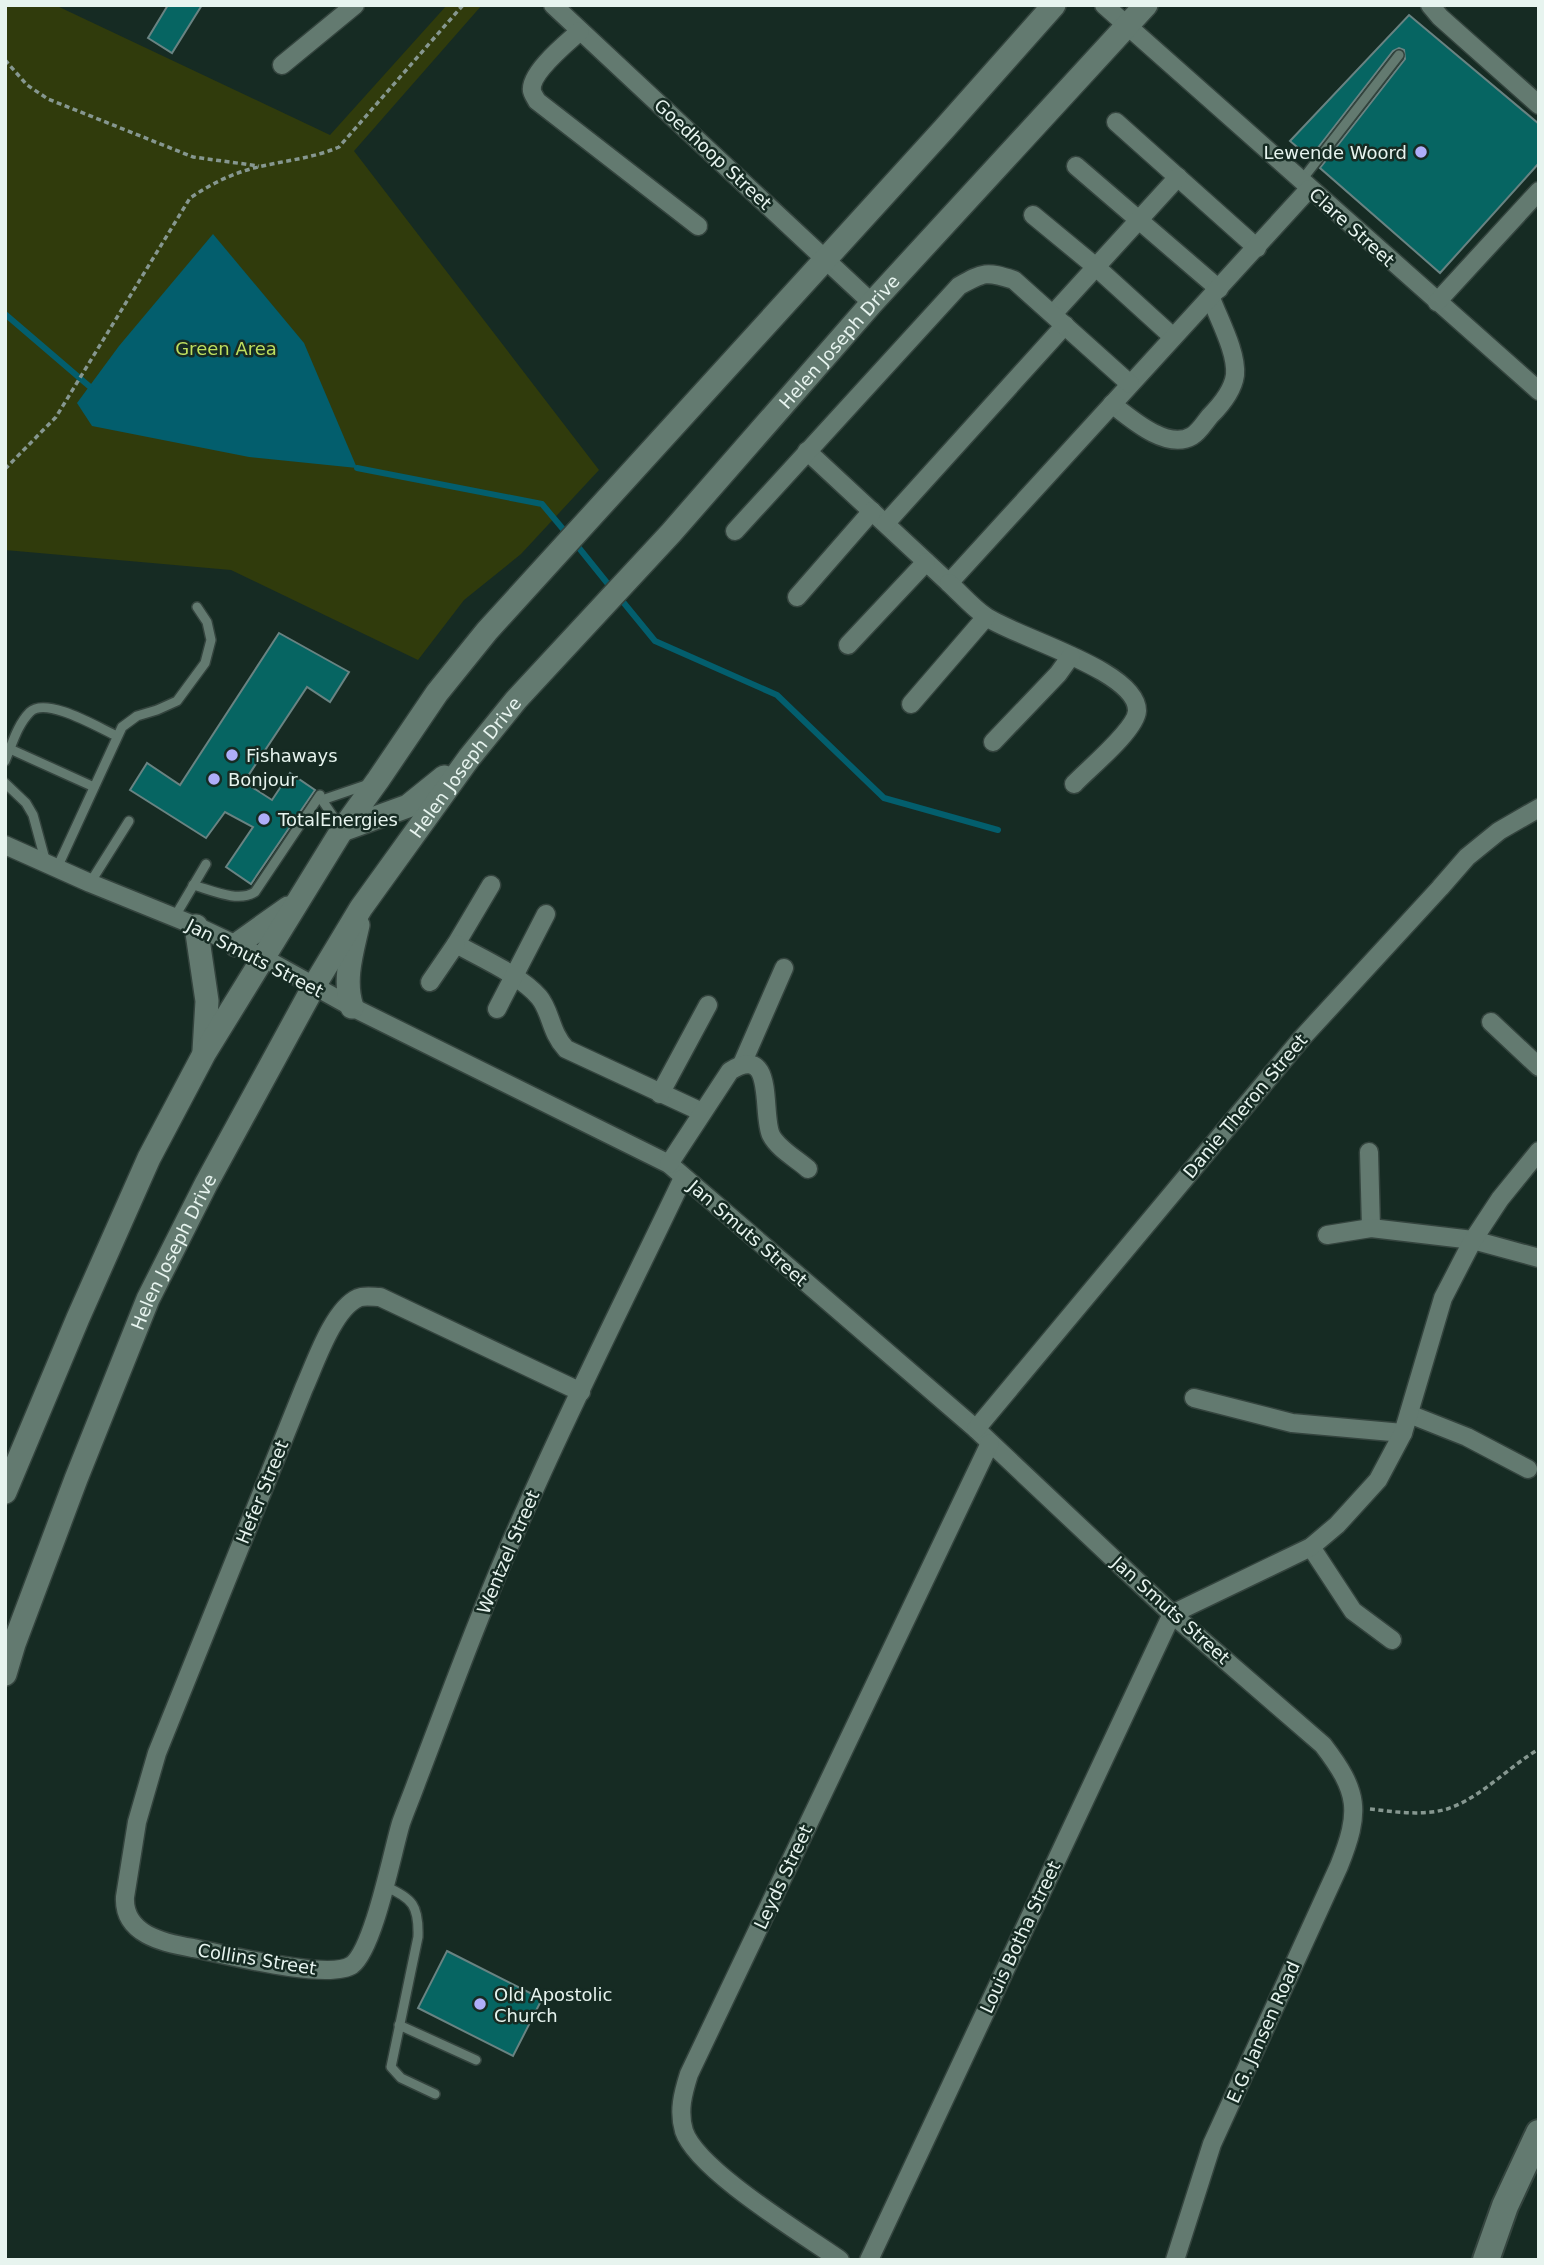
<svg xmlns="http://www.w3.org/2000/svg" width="1544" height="2265" font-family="'DejaVu Sans',sans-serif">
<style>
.green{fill:#303b0c}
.water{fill:#035e6d}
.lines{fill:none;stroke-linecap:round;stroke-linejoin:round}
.stream{stroke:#035e6d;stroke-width:6}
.building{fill:#066562;stroke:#698382;stroke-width:2}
.service-casing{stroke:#34443e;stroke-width:12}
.minor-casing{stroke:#34443e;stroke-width:21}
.tertiary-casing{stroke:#34443e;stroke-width:26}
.secondary-casing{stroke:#34443e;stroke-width:30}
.path{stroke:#869790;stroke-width:3.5;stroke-dasharray:5 3.5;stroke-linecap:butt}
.service{stroke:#637a70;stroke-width:9}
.minor{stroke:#637a70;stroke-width:18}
.tertiary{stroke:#637a70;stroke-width:23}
.secondary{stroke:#637a70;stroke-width:26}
.poi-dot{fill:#afaefa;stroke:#162b23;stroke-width:2.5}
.labels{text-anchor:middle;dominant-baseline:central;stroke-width:5;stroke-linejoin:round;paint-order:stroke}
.poi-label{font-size:18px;fill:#e7f4ef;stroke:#162b23;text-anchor:start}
.street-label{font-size:18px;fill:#e7f4ef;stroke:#162b23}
.park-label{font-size:18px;fill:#bedf5f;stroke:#162b23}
</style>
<rect width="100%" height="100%" fill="#162b23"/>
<polygon class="green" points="5,5 55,5 330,135 447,5 482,5 354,151 599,470 521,554 464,600 418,660 231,570 5,550"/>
<polygon class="water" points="213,234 304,343 357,468 249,457 92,426 77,403 119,346"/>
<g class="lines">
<g class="stream">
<polyline points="5,314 89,386"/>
<polyline points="357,468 542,504 568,535"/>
<polyline points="575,543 612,589"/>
<polyline points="619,597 655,641 777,695 884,798 998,830"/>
</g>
</g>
<g class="building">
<polygon points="168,5 202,5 172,53 148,38"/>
<polygon points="1409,15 1539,124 1539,163 1440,273 1320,168 1405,59 1404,50 1399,48 1393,51 1310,158 1290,141"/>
<polygon points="279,633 349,672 330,702 307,687 244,782 272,800 290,773 315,790 251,884 226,867 253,827 225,812 206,838 130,790 147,763 180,785"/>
<polygon points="447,1951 542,1999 513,2056 418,2008"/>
</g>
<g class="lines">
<g class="service-casing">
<g id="service">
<polyline points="1301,181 1399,55"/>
<polyline points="10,749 94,787"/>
<path d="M 5,761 C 12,745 17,725 30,712 C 46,696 99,728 117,736"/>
<polyline points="5,783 26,803 33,815 46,863"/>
<polyline points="341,828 322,800 369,784"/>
<polyline points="57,868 122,727 137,716 157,710 177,701 205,663 211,640 207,622 197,607"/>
<polyline points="90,883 129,821"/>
<path d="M 193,885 C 211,890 238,903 255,892 L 320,795"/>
<polyline points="174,918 206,864"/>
<path d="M 384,1886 C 413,1898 419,1906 418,1937 L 391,2067 L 401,2078 L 435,2094"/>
<polyline points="399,2025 476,2060"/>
</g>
</g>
<g class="minor-casing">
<g id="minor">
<polyline points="553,5 872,303"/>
<polyline points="1104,5 1539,391"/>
<polyline points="1430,5 1440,17 1539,105"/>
<path d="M 580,31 C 568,42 529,73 532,91 C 532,93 536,99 537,101 L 698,226"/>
<polyline points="282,65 355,5"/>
<polyline points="1116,122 1257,248"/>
<polyline points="1076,166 1219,289"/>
<polyline points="1033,215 1096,267 1173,337"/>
<polyline points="1437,302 1539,191"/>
<polyline points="1053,314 1178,177"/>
<path d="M 1112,404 C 1130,418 1167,451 1192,436 C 1199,432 1205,422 1210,416 C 1220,406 1233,390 1235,375 C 1237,352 1219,320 1211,298"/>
<polyline points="807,451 949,583 1309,189"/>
<polyline points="886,523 1065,325"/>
<path d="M 735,531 L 959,286 C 984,272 986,271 1014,280 L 1130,384"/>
<path d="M 949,583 C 961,594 972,607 985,616 C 1014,637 1138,670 1137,711 C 1136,730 1088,769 1074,784"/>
<polyline points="797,597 872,511"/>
<polyline points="848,645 926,562"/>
<polyline points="911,704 986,617"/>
<polyline points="993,742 1058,674 1071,656"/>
<path d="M 5,845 L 90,883 L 196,926 L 262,957 L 352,1007 L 669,1164 L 976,1429 L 1172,1614 L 1323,1745 C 1359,1792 1361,1811 1339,1866 L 1212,2144 L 1175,2260"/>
<path d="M 491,885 L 456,944 C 481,958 520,975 539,997 C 551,1011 550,1032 566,1049 L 702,1112"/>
<polyline points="430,982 456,944"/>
<polyline points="497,1009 546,914"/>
<polyline points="1491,1022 1539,1067"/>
<polyline points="742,1064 784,968"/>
<polyline points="660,1094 708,1005"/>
<polyline points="1369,1152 1371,1228"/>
<path d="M 669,1164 L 730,1071 C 776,1042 761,1114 771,1135 C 778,1149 797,1159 808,1169"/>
<polyline points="1327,1235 1371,1228 1473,1240 1539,1258"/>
<path d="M 581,1392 L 380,1297 C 374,1297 364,1295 358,1298 C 333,1309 315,1364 304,1388 L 157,1753 L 137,1822 L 125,1897 C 123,1934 163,1943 193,1948 C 223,1954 329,1981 352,1965 C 374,1948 392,1853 401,1823 C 406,1809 412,1795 417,1781 C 452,1689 486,1596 527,1506 C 576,1395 631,1287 683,1178"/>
<polyline points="1194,1398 1292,1423 1403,1433"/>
<polyline points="1409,1414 1467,1437 1528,1469"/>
<polyline points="976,1429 1302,1038 1440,888 1467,857 1499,831 1539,808"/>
<polyline points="1311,1547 1353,1611 1392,1640"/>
<path d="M 840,2260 C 803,2234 697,2170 684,2131 C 678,2111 683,2093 689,2074 L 990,1443"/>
<polyline points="869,2260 1172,1614 1311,1547 1337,1525 1378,1480 1403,1433 1443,1298 1473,1240 1500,1199 1539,1151"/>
</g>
</g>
<g class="tertiary-casing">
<g id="tertiary">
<polyline points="342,830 408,806 444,777"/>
<polyline points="196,926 207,1001 204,1051"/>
<polyline points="236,945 288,908"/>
<path d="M 352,1007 C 343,980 352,952 358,925"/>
<polyline points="5,1492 78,1318 149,1158 204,1054 342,830 378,780 437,693 487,631 944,129 1054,5"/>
<path id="s1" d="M 5,1674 L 14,1644 L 76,1479 L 148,1299 L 206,1184 L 314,986 L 361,908 L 469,758 L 516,700 L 671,533 L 872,303 L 1146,5"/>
</g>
</g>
<g class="secondary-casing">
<polyline id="secondary" points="1486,2260 1505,2206 1539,2133"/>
</g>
<g class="path">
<polyline points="5,60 27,85 48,99 193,157 259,166"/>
<path d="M 5,469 L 56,417 L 190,198 C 205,188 221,179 238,173 C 271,161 307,161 339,147 L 463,5"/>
<path d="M 1370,1809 C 1395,1812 1422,1816 1447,1809 C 1481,1798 1508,1767 1539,1749"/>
</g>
<use href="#service" class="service"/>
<use href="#minor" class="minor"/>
<use href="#tertiary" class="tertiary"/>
<use href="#secondary" class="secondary"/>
</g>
<g class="poi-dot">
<circle cx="1421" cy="152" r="7"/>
<circle cx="232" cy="755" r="7"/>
<circle cx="214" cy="779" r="7"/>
<circle cx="264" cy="819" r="7"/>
<circle cx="480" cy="2004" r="7"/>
</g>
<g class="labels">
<g class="poi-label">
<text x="1407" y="152" text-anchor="end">Lewende Woord</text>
<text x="246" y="755">Fishaways</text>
<text x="228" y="779">Bonjour</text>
<text x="278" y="819">TotalEnergies</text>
<text x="494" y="1994">Old Apostolic<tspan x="494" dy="21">Church</tspan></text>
</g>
<g class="street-label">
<text transform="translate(713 154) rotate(43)">Goedhoop Street</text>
<text transform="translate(1352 227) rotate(42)">Clare Street</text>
<text stroke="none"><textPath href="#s1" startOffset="1589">Helen Joseph Drive</textPath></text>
<text stroke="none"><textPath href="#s1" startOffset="1022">Helen Joseph Drive</textPath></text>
<text transform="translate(255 958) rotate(27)">Jan Smuts Street</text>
<text transform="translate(1245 1106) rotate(-50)">Danie Theron Street</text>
<text transform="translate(748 1233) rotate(41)">Jan Smuts Street</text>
<text stroke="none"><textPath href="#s1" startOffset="455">Helen Joseph Drive</textPath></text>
<text transform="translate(262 1492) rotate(-68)">Hefer Street</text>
<text transform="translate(508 1552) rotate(-67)">Wentzel Street</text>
<text transform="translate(1171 1610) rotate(42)">Jan Smuts Street</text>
<text transform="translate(783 1877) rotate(-65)">Leyds Street</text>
<text transform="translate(1020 1937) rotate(-65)">Louis Botha Street</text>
<text transform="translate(257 1959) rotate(9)">Collins Street</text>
<text transform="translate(1263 2032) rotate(-66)">E.G. Jansen Road</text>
</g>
<g class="park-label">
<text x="226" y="348">Green Area</text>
</g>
</g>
<rect width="1544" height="2265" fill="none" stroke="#e7f4ef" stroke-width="14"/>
</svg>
